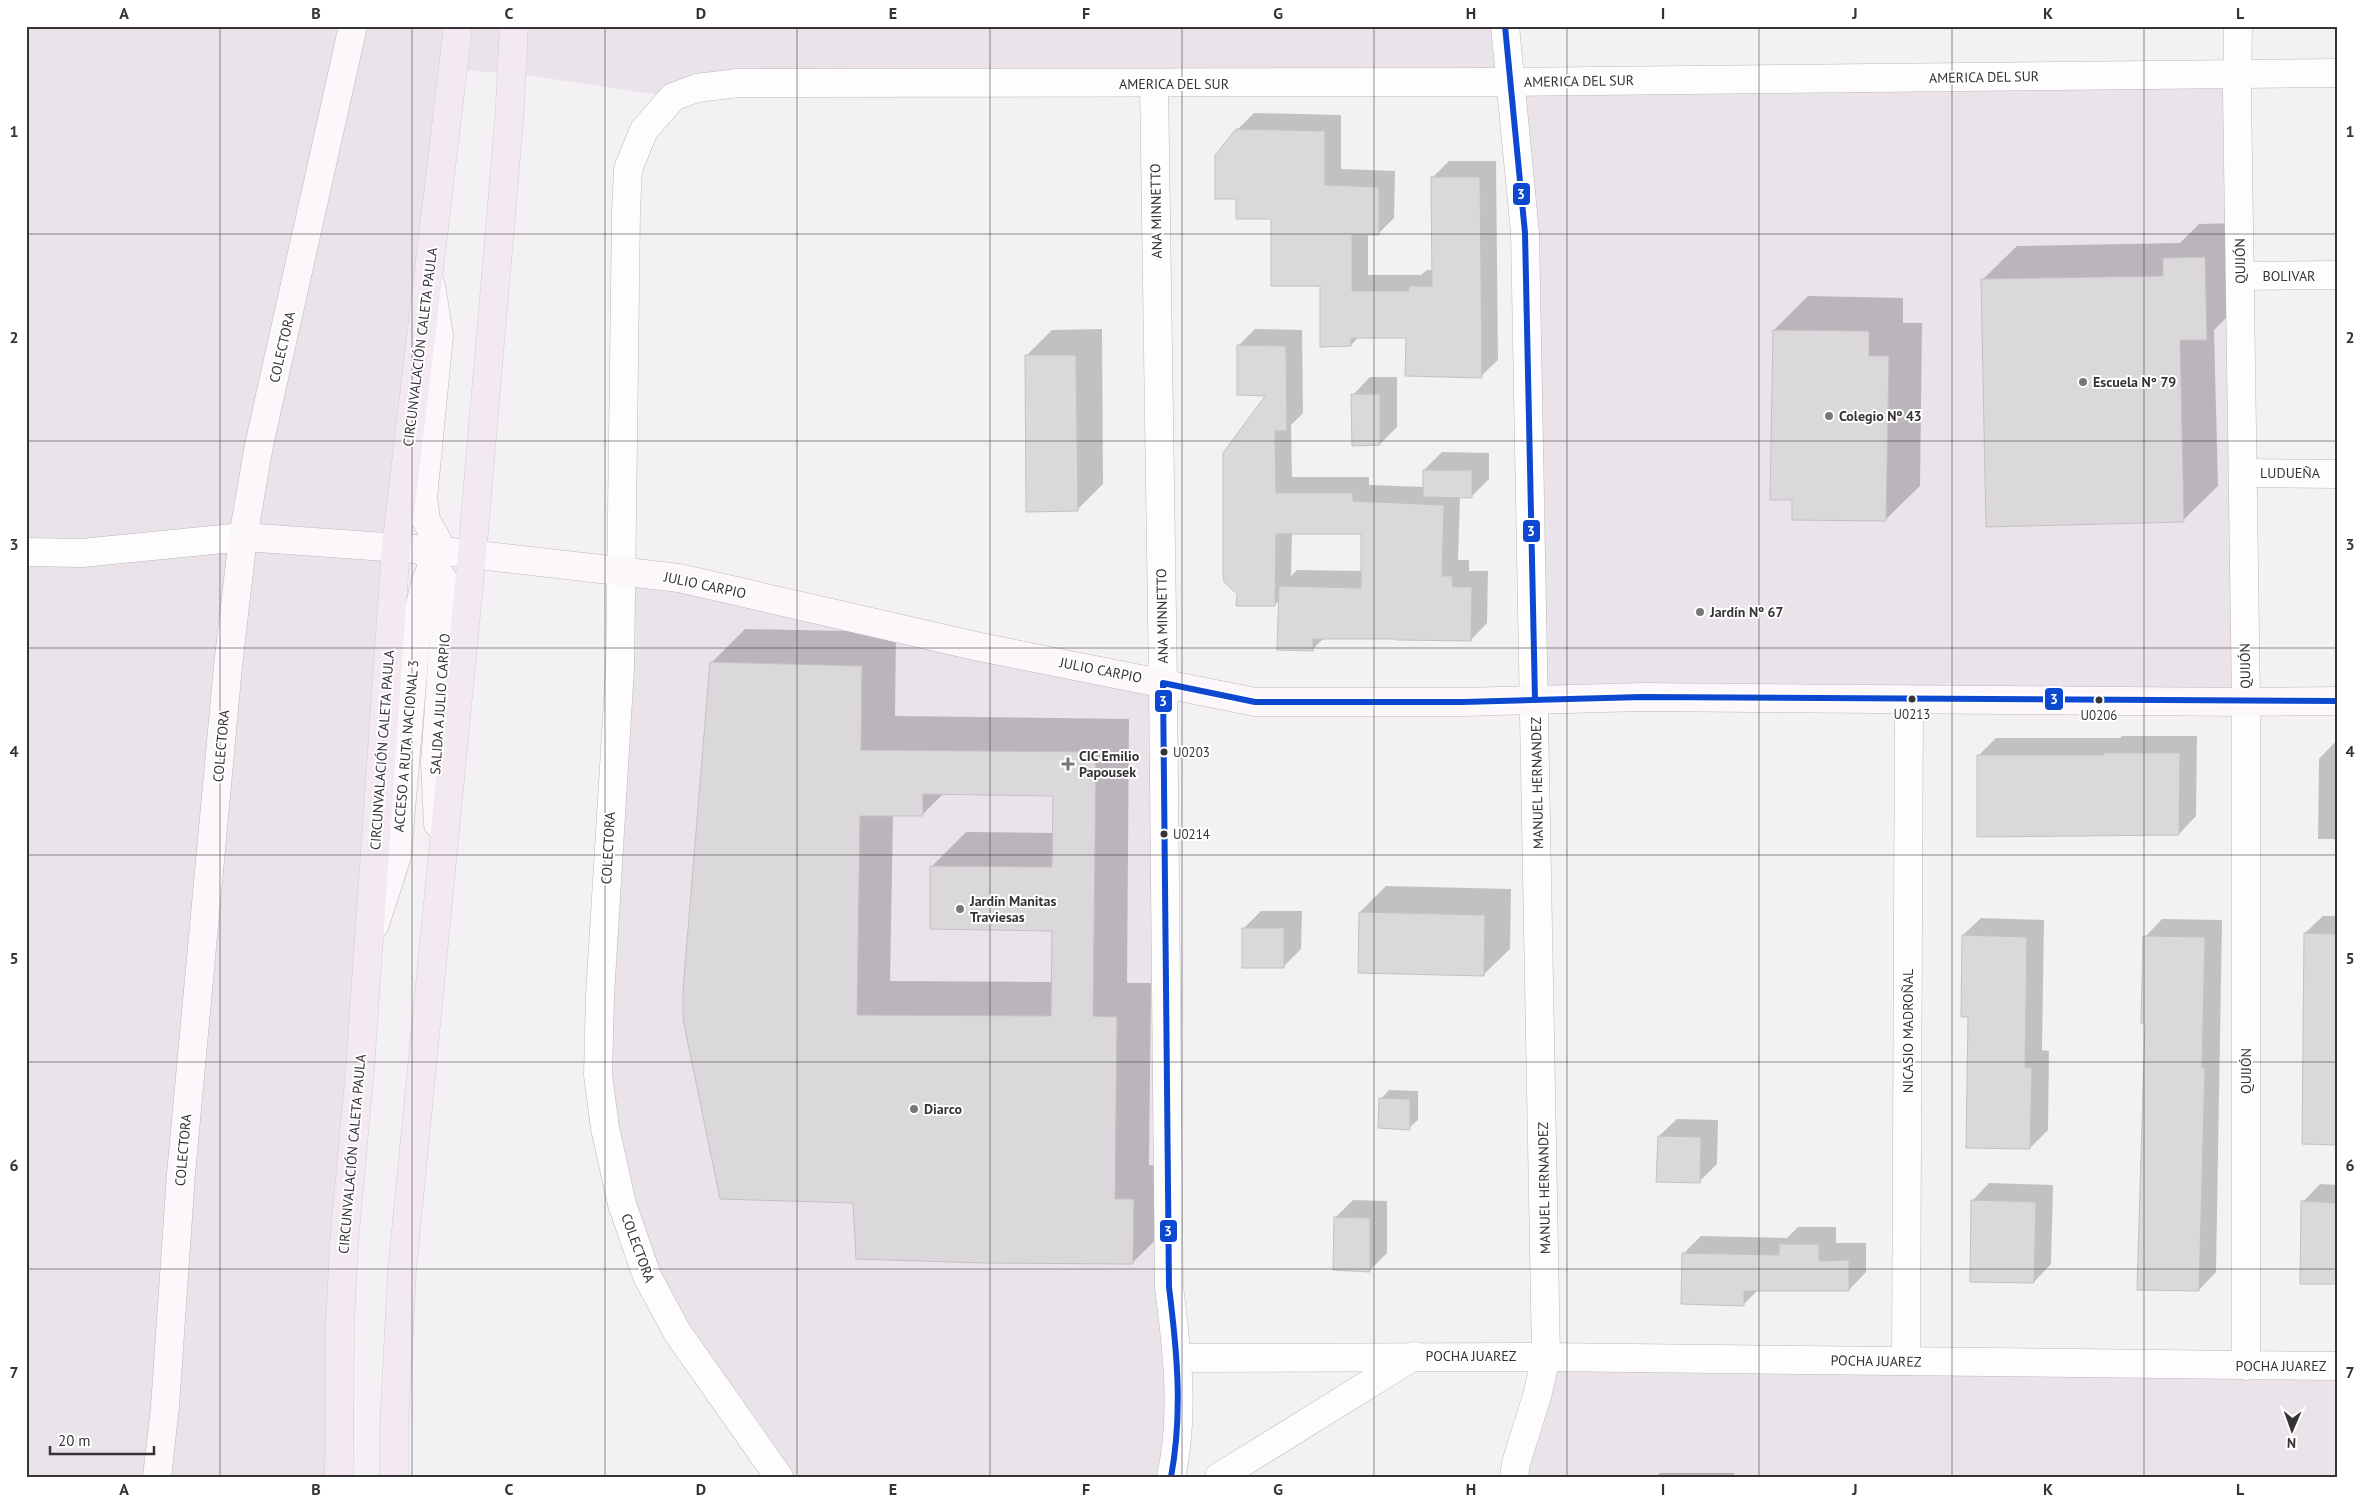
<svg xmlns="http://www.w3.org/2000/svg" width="2364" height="1503" font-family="'PT Sans',sans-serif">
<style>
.built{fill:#eae3ea}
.shadow{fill:#0003;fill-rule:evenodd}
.building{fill:#dad8da;stroke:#c3c1c3;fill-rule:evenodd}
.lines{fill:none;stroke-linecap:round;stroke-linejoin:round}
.street-casing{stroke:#bbb9bb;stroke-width:29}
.secondary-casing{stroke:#bbb9bb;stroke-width:29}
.highway-casing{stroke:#cfcdcf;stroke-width:29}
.street{stroke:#fdfdfd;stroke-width:28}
.secondary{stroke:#fbf7fa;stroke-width:28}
.highway{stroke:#f3e9f3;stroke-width:28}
.bus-1-casing{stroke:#fff;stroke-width:10}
.bus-1{stroke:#0d49d0;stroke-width:6}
.grid{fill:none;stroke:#353335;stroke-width:1;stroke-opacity:0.55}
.poi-dot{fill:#787678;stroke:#fff;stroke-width:2}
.bus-dot{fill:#353335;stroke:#fff;stroke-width:2}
.labels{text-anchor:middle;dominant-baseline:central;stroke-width:4;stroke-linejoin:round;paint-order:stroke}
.bus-label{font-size:13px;fill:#353335;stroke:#fff}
.street-label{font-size:14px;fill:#353335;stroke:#fff}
.poi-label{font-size:14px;font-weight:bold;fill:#353335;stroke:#fff;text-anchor:start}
.line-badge{stroke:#fff;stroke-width:2}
.badge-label{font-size:14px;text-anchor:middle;font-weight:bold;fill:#fff}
.neatline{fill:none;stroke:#353335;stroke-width:2}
.grid-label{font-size:16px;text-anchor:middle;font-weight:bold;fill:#353335}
</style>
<rect width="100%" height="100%" fill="#f4f1f4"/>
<g class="built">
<polygon points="26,26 1505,26 1512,82 2237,74 2246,702 1535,700 1512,82 673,97 512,73 453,70 429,271 339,1477 26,1477"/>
<polygon points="620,571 1163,683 1171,1477 779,1477 677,1332 605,1128"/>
<polygon points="1546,1357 2338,1366 2338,1477 1514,1477"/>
</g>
<g class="shadow">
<polygon points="1254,113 1341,115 1341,169 1395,171 1394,218 1378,234 1368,234 1368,275 1421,275 1427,270 1433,270 1432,178 1449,161 1496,161 1498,360 1481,376 1407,337 1360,336 1351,345 1321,285 1272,217 1237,130"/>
<polygon points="2239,223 2240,304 2214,330 2218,486 2183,520 1982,280 2017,246 2180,243 2199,224"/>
<polygon points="1808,296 1903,298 1903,323 1922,323 1920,486 1885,520 1794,499 1774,330"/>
<polygon points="1102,329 1103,484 1077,510 1026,356 1052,330"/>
<path d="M 1255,329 L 1302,330 L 1303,413 L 1291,425 L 1292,477 L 1369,477 L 1369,485 L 1424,487 L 1424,470 L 1442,452 L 1489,453 L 1489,479 L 1471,497 L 1460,497 L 1458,560 L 1469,560 L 1469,571 L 1488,571 L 1487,623 L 1471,640 L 1324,638 L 1312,650 L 1280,599 L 1275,605 L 1268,395 L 1238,346 ZM 1292,533 L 1363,533 L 1363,571 L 1297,570 L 1291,576 Z"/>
<polygon points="1370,377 1397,377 1397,427 1380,444 1353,395"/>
<path d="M 745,629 L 896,632 L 895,716 L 1129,719 L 1127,983 L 1151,983 L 1149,1165 L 1168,1166 L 1167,1229 L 1132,1263 L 855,1202 L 711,663 ZM 944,793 L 1054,794 L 1054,833 L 966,832 L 931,867 L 1054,930 L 1053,982 L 890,981 L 893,815 L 922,815 Z"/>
<polygon points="2122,736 2197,736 2196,816 2179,834 1979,755 1996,738 2120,738"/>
<polygon points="2336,741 2338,839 2318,839 2319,759"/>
<polygon points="1386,886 1511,889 1510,949 1483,975 1360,912"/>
<polygon points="1261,911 1302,911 1301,949 1283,967 1244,928"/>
<polygon points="2323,916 2338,916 2338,1144 2305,933"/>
<polygon points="1981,918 2044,920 2042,1050 2049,1051 2048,1130 2030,1148 1970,1016 1963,935"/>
<polygon points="2162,919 2222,920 2216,1272 2199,1290 2146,1022 2145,937"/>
<polygon points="1389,1090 1418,1091 1418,1120 1409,1128 1381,1099"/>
<polygon points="1677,1119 1718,1120 1717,1164 1699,1182 1659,1136"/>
<polygon points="1989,1183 2053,1185 2051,1264 2034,1282 1972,1201"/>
<polygon points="2320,1184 2338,1185 2338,1283 2303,1202"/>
<polygon points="1353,1200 1387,1201 1387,1253 1370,1270 1335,1218"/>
<polygon points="1798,1227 1836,1227 1836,1243 1866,1243 1866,1272 1849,1290 1758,1290 1744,1304 1683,1254 1701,1236 1787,1238"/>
<polygon points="1660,1473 1734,1473 1734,1477 1656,1477"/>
</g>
<g class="building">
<polygon points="1236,129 1325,131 1325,185 1379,187 1379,235 1352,235 1352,291 1409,291 1409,286 1432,286 1431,177 1480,177 1482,378 1405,376 1406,338 1351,338 1351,346 1320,347 1320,286 1271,286 1271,219 1236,219 1236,199 1215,199 1215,155"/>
<polygon points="2205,257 2207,340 2180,340 2184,522 1986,527 1981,279 2163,276 2163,258"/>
<polygon points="1773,330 1869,331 1869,356 1889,356 1886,521 1792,520 1792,500 1770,500"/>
<polygon points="1237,345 1286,346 1287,431 1275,431 1276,493 1353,493 1353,501 1444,505 1442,576 1452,576 1453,587 1472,587 1471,641 1397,640 1397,639 1313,639 1313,651 1277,650 1279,586 1361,588 1361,534 1276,534 1275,606 1236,606 1237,594 1224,582 1223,575 1223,453 1265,396 1237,395"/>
<polygon points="1025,355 1076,355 1078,511 1026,512"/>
<polygon points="1351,394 1380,394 1380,445 1352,446"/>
<polygon points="1423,470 1472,470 1472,498 1423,497"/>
<path d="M 710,662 L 862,666 L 861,750 L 1096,752 L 1093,1016 L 1117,1017 L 1115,1199 L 1134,1199 L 1133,1264 L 984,1263 L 856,1259 L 853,1203 L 720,1199 L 683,1019 L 683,990 ZM 923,794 L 1053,796 L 1052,867 L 930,866 L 930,929 L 1052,931 L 1051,1016 L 857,1015 L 860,816 L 923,816 Z"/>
<polygon points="2103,753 2180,753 2179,835 1977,837 1977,755 2103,755"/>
<polygon points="1359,912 1485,915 1484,976 1358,973"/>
<rect x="1242" y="928" width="42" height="40"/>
<polygon points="2304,933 2338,934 2338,1145 2302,1144"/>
<polygon points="1962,935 2027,937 2025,1067 2032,1068 2030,1149 1966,1148 1968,1017 1961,1017"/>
<polygon points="2143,936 2205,937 2202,1068 2205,1068 2199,1291 2137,1290 2145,1023 2141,1023"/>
<polygon points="1379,1098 1410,1099 1410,1130 1378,1128"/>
<polygon points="1658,1136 1701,1137 1700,1183 1656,1182"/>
<polygon points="1971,1200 2036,1202 2034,1283 1970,1282"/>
<polygon points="2301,1201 2338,1203 2338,1284 2300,1284"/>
<polygon points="1334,1217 1370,1218 1370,1272 1333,1270"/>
<polygon points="1779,1244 1819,1244 1819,1261 1849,1260 1849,1291 1744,1291 1744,1306 1681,1304 1682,1253 1779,1255"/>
</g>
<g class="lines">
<g class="street-casing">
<g id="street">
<polyline points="1505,26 1525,233 1546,1357 1537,1396 1516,1463 1514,1477"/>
<polyline points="2238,26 2237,91 2246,702 2246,1366"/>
<path d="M 1154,84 L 1163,683 L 1169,1287 C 1177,1350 1185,1415 1171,1477"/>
<polyline points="2240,276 2338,275"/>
<polyline points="2243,473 2338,474"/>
<polyline points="26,552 82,553 243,537"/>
<polyline points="1178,1358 1546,1357 2338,1366"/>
<polyline points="1906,1361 1909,700"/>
<polyline points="779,1477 677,1332 647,1276 622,1204 605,1128 598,1075 600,996 620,668 626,212 628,169 644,130 673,97 697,88 738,83 1512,82 2338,73"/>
<polyline points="1219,1477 1414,1356"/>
</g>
</g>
<g class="secondary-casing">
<g id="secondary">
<polyline points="431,285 439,336 423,498 426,520 443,551"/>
<polyline points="243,537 443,551 679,578 980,647 1255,702 1463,702 1642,697 2246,702 2338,701"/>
<polyline points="425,552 445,582 446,607 435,762 438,824"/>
<path d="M 375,924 L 397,856 L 418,615 C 423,591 426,569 443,551"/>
<polyline points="157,1477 165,1407 181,1174 228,666 243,537 259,445 353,26"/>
</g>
</g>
<g class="highway-casing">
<g id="highway">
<polyline points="339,1477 340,1323 344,1243 360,1069 396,547 458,26"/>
<polyline points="394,1477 394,1427 402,1271 472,554 509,122 514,26"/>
</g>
</g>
<use href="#street" class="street"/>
<use href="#secondary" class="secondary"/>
<use href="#highway" class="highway"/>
<g class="bus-1-casing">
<g id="bus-1">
<polyline points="1505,26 1525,233 1535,700"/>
<path d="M 1171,1477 C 1183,1413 1177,1351 1169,1287 L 1163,683 L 1255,702 L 1463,702 L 1642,697 L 2338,701"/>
</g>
</g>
<use href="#bus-1" class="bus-1"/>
</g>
<path class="grid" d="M 220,26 L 220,1477M 412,26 L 412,1477M 605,26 L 605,1477M 797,26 L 797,1477M 990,26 L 990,1477M 1182,26 L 1182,1477M 1374,26 L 1374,1477M 1567,26 L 1567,1477M 1759,26 L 1759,1477M 1952,26 L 1952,1477M 2144,26 L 2144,1477M 26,234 L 2338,234M 26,441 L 2338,441M 26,648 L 2338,648M 26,855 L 2338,855M 26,1062 L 2338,1062M 26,1269 L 2338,1269"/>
<g class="poi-dot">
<circle cx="2083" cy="382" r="5"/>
<circle cx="1829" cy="416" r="5"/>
<circle cx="1700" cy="612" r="5"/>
<path d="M1065.5 756.5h5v5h5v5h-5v5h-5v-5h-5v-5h5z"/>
<circle cx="960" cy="909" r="5"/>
<circle cx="914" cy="1109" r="5"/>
</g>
<g class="bus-dot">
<circle cx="1912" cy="699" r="4.5"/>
<circle cx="2099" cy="700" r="4.5"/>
<circle cx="1164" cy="752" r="4.5"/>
<circle cx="1164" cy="834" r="4.5"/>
</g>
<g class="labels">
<g class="bus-label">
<text x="1912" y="714">U0213</text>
<text x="2099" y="715">U0206</text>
<text x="1173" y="752" text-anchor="start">U0203</text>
<text x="1173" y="834" text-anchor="start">U0214</text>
</g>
<g class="street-label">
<text transform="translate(1984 77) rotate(-1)">AMERICA DEL SUR</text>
<text transform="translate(1579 81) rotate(-1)">AMERICA DEL SUR</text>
<text x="1174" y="84">AMERICA DEL SUR</text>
<text transform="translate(1156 211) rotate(-91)">ANA MINNETTO</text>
<text transform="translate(2240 261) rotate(-91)">QUIJÓN</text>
<text x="2289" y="276">BOLIVAR</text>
<text transform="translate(282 347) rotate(-77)">COLECTORA</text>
<text transform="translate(420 347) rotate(-83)">CIRCUNVALACIÓN CALETA PAULA</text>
<text x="2290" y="473">LUDUEÑA</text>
<text transform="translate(705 585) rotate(12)">JULIO CARPIO</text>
<text transform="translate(1162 616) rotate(-91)">ANA MINNETTO</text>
<text transform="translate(2245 666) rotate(-91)">QUIJÓN</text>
<text transform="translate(1101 670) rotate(11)">JULIO CARPIO</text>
<text transform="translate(440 704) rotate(-86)">SALIDA A JULIO CARPIO</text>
<text transform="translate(221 746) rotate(-85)">COLECTORA</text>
<text transform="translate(406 746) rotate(-85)">ACCESO A RUTA NACIONAL 3</text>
<text transform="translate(382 750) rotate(-86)">CIRCUNVALACIÓN CALETA PAULA</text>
<text transform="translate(1537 783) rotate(-91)">MANUEL HERNANDEZ</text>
<text transform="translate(608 848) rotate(-87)">COLECTORA</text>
<text transform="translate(1908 1031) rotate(-90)">NICASIO MADROÑAL</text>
<text transform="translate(2246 1071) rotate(-90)">QUIJÓN</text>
<text transform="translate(183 1150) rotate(-85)">COLECTORA</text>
<text transform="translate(352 1154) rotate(-85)">CIRCUNVALACIÓN CALETA PAULA</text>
<text transform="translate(1544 1188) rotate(-91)">MANUEL HERNANDEZ</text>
<text transform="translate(638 1248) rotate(70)">COLECTORA</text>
<text x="1471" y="1356">POCHA JUAREZ</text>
<text transform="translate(1876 1361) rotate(1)">POCHA JUAREZ</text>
<text x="2281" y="1366">POCHA JUAREZ</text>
</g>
<g class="poi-label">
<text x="2093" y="382">Escuela N° 79</text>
<text x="1839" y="416">Colegio Nº 43</text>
<text x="1710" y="612">Jardín Nº 67</text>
<text x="1079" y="756">CIC Emilio<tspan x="1079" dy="16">Papousek</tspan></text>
<text x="970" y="901">Jardín Manitas<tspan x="970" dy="16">Traviesas</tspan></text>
<text x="924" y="1109">Diarco</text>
</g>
</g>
<g class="line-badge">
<rect x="1512" y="182" width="19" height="24" rx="5" fill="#0d49d0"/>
<rect x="1522" y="519" width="19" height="24" rx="5" fill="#0d49d0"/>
<rect x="2044" y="687" width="20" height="24" rx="5" fill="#0d49d0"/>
<rect x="1154" y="689" width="19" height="24" rx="5" fill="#0d49d0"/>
<rect x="1159" y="1219" width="19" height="24" rx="5" fill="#0d49d0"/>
</g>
<g class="badge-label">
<text x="1521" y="199">3</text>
<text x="1531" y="536">3</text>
<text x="2054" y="704">3</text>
<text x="1163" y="706">3</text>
<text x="1168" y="1236">3</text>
</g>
<rect width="2364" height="1503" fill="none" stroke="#ffffff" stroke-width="55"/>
<g transform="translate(2292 1430) rotate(182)" stroke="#ffffff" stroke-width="4" paint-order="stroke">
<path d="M0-4L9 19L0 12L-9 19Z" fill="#353335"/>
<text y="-8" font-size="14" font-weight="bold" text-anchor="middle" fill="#353335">N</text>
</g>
<path d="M50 1446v8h104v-8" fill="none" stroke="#353335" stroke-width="2.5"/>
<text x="58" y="1446" font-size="15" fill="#353335" stroke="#ffffff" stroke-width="4" paint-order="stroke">20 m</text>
<rect x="28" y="28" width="2308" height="1448" class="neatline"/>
<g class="grid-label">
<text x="124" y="19">A</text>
<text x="316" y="19">B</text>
<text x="509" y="19">C</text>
<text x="701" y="19">D</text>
<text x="893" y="19">E</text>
<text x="1086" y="19">F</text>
<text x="1278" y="19">G</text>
<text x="1471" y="19">H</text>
<text x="1663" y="19">I</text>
<text x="1855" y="19">J</text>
<text x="2048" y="19">K</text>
<text x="2240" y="19">L</text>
<text x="14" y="137">1</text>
<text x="2350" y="137">1</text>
<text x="14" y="343">2</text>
<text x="2350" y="343">2</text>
<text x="14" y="550">3</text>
<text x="2350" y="550">3</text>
<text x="14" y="757">4</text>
<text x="2350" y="757">4</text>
<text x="14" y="964">5</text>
<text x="2350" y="964">5</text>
<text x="14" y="1171">6</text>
<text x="2350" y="1171">6</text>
<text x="14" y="1378">7</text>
<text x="2350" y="1378">7</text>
<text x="124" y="1495">A</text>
<text x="316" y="1495">B</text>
<text x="509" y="1495">C</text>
<text x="701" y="1495">D</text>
<text x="893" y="1495">E</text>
<text x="1086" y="1495">F</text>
<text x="1278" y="1495">G</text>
<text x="1471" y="1495">H</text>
<text x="1663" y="1495">I</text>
<text x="1855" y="1495">J</text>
<text x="2048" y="1495">K</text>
<text x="2240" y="1495">L</text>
</g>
</svg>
